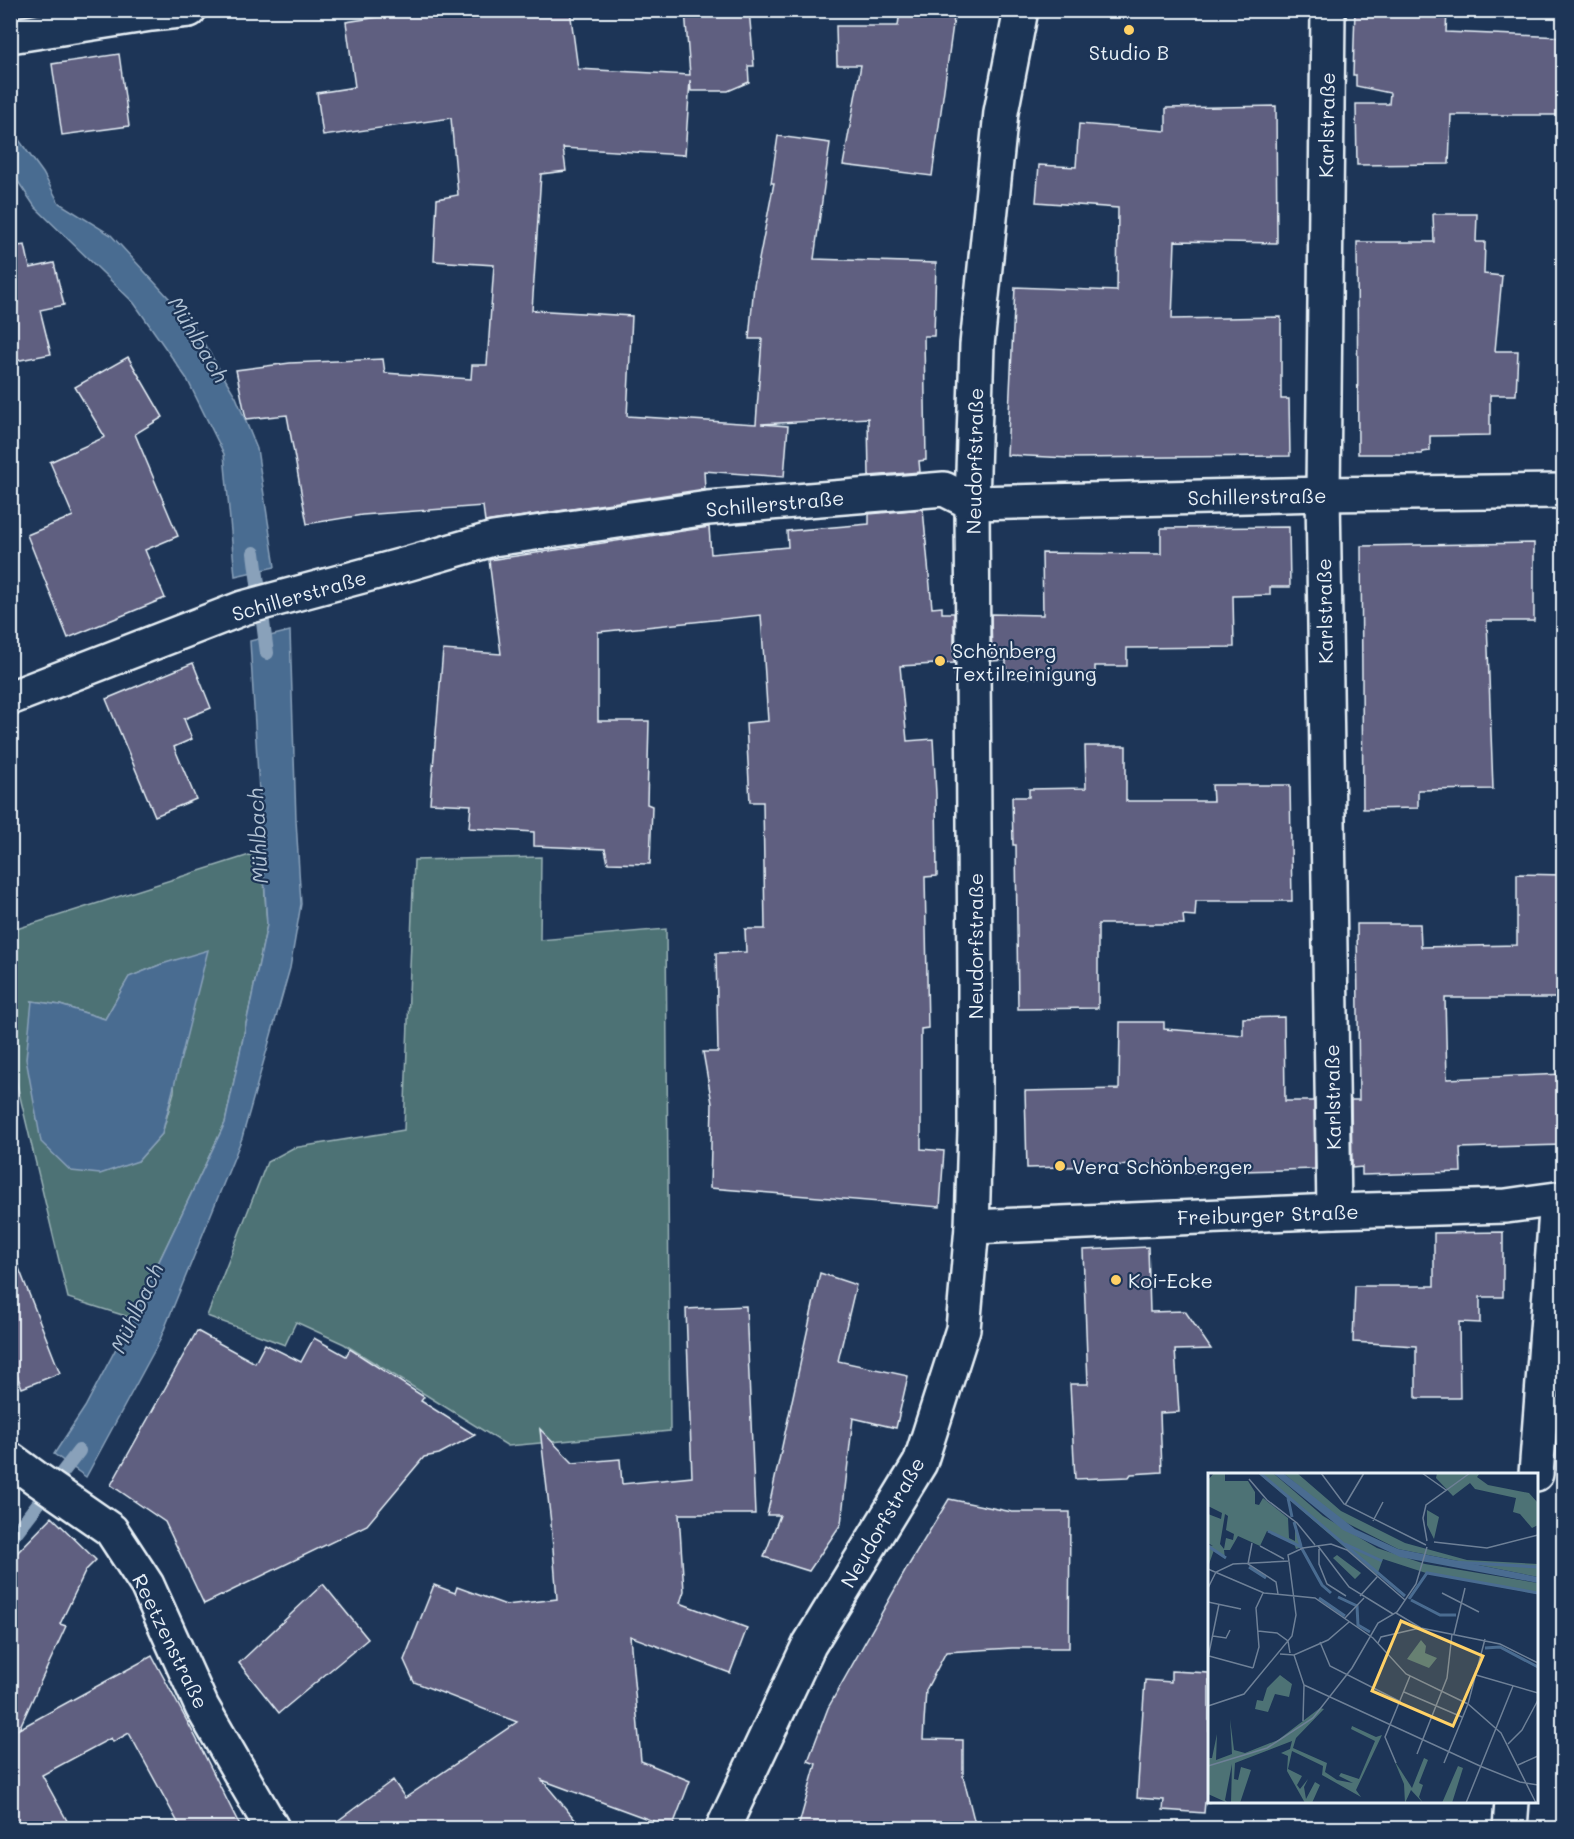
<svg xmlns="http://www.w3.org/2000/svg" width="1574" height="1839" font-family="Mali,sans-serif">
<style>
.green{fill:#4d7275;stroke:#9ab2b6;stroke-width:1.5;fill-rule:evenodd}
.water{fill:#4a6c91;stroke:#89a1ba;stroke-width:1.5}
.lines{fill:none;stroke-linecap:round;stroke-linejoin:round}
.stream{stroke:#89a1ba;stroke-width:14}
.building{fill:#5e5e80;stroke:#e8f1f8;stroke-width:1.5}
.street-casing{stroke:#e8f1f8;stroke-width:38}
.street{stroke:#1d3557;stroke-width:33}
.poi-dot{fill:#ffd166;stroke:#1d3557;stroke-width:2}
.labels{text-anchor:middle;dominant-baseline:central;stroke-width:4.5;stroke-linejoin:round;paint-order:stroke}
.poi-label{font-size:20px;fill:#e8f1f8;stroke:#1d3557;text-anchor:start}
.street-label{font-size:20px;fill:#e8f1f8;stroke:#1d3557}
.water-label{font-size:21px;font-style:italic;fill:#b1c2d4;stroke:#1d3557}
.inset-river{fill:none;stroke:#4a6c91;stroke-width:3}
.inset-road{fill:none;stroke:#6e8097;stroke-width:1.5}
.view{fill:#ffd166;fill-opacity:0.15;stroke:#ffd166;stroke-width:3}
.inset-edge{fill:none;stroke:#e8f1f8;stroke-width:3}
</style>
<rect width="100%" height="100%" fill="#1d3557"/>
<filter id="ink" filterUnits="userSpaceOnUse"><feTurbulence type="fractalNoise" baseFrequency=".0167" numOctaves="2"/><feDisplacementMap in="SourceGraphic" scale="12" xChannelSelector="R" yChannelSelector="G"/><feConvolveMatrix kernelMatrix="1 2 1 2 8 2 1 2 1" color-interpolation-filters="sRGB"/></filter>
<g filter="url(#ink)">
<g class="green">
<path d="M 262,851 L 267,925 L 225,1123 L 132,1318 L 68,1298 L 11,1059 L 10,931 ZM 181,960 L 174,1092 L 162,1134 L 138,1161 L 32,1001 L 60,1005 L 105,1019 L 129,977 L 162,964 Z"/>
<polygon points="541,857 540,940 666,929 670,1431 508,1446 344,1344 296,1322 285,1345 207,1316 267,1162 293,1148 404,1130 414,860"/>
</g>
<g class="water">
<polygon points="11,129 43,173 59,203 111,235 191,322 236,397 257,449 275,567 235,576 224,454 187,379 134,303 35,207 11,171"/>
<polygon points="290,631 296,820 301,904 290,968 242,1138 159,1342 86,1477 54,1454 85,1407 132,1318 225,1123 267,925 250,641"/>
<polygon points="208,950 162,1134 138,1161 100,1174 71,1171 41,1142 26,1059 32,1001 60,1005 105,1019 129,977 162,964"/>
</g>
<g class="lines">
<g class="stream">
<polyline points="254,553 267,653"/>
<polyline points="10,1540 79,1451"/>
</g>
</g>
<g class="building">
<polygon points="425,10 570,10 578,69 690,75 685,10 749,10 754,66 748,66 749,82 728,91 691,91 690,80 685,155 563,148 566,171 541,174 532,310 632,316 627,416 756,424 762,339 749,339 754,285 774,183 771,183 778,136 830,143 814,259 936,263 934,336 924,336 926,460 919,461 920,472 869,476 868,418 761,424 788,426 784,477 704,471 705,489 485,522 483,506 362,515 307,524 287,415 246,419 236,370 290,363 383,359 385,373 471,379 472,365 487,365 494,265 434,261 437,199 458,195 451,118 323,136 317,93 355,87 346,22"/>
<polygon points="900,10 955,10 932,176 843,165 861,65 837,65 836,26 898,26"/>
<polygon points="1355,10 1447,10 1446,32 1563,37 1563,115 1451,115 1449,164 1357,165 1356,104 1389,104 1390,93 1356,86 1356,75 1353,75"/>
<polygon points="119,54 129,126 62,135 52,64"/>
<polygon points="1276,106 1277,243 1175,241 1172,319 1281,317 1281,399 1289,399 1290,456 1068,458 1007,455 1015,287 1117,291 1118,208 1036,202 1039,165 1076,167 1079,124 1166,131 1166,108"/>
<polygon points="1433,214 1477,214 1476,242 1485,242 1484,274 1502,276 1495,351 1518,351 1516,395 1490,395 1490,435 1430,436 1430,451 1422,452 1422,454 1358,454 1357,242 1434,242"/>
<polygon points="25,245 30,268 54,263 64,305 40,310 51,354 10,362 10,247"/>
<polygon points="128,357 163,417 135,434 178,536 145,550 165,598 68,638 27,535 73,516 50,462 105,437 75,387"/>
<polygon points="923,509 932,608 942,607 942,613 954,613 954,663 900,666 907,741 933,739 936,794 937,876 925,877 928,1028 921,1029 921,1149 944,1151 940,1207 710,1188 712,1103 703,1052 718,1052 716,953 746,952 745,929 765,929 763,802 750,802 746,723 768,721 761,615 598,632 598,721 649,721 647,804 652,806 650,864 608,863 605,849 534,846 534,832 469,828 471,805 430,803 443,650 501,654 489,560 709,527 711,554 788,547 787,531 869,524 869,514"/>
<polygon points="1289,527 1290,587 1270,587 1270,595 1233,596 1234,647 1127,648 1127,666 1095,666 1095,679 1006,677 1006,660 992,661 991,614 1043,615 1042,553 1161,554 1161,528"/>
<polygon points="1534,543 1534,621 1487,621 1493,789 1418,790 1418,808 1363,809 1361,546"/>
<polygon points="193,663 211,708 184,719 192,739 174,747 196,799 155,816 106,699"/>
<polygon points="1085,746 1126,746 1126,801 1213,801 1212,785 1290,785 1292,901 1196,901 1195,916 1183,915 1184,924 1098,924 1098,1008 1018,1009 1016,845 1013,845 1012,797 1029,797 1029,789 1086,788"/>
<polygon points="1517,874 1563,875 1563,998 1445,998 1447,1079 1563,1074 1563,1145 1460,1148 1461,1172 1362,1175 1362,1167 1352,1168 1351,1100 1359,1100 1357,924 1420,924 1421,947 1517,945"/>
<polygon points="1284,1017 1285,1101 1314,1101 1315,1169 1171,1173 1171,1164 1027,1168 1025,1091 1119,1089 1120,1022 1164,1022 1164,1029 1243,1035 1243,1018"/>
<polygon points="1503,1232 1503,1297 1480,1297 1480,1323 1459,1322 1460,1398 1416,1398 1416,1346 1353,1342 1355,1286 1434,1286 1434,1233"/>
<polygon points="1148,1247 1150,1312 1185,1311 1211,1349 1175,1350 1179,1412 1160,1413 1162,1472 1131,1474 1129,1477 1075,1479 1070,1384 1088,1384 1083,1250"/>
<polygon points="10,1253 13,1253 60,1373 22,1388 10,1357"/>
<polygon points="820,1273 856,1285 838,1361 908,1376 896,1428 853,1418 841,1524 809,1571 764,1557 780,1515 767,1515"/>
<polygon points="746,1306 755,1514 679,1514 684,1591 680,1603 747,1628 730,1673 630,1636 641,1761 690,1781 672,1828 542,1780 582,1828 328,1828 393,1780 405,1798 517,1722 414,1682 404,1660 434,1585 455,1593 457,1587 506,1605 557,1599 551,1523 540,1429 573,1463 620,1459 622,1484 692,1477 686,1309"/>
<polygon points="197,1331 255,1363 265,1344 301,1362 314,1338 346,1356 350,1349 424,1397 421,1401 475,1435 439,1454 424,1457 367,1525 204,1604 165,1522 111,1485"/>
<polygon points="949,1499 1012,1512 1070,1512 1069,1648 1012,1648 946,1652 926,1690 923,1739 963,1740 963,1776 976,1828 798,1828 816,1764 808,1761 828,1708 907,1568"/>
<polygon points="52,1517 96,1560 86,1570 60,1624 66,1626 19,1729 152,1656 196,1738 241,1828 181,1828 129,1733 113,1742 111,1738 42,1775 71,1828 10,1828 10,1567 17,1553"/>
<polygon points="323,1584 368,1639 279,1713 239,1663"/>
<polygon points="1171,1671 1209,1673 1209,1802 1205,1802 1204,1813 1163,1810 1164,1800 1137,1798 1145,1680 1171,1682"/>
</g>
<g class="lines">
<g class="street-casing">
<g id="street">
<polyline points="1328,10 1323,494 1334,1211"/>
<polyline points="10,36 151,14 189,10"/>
<polyline points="10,698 243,608 407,564 493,539 708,508 944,489 972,503 1323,494 1564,491"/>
<polyline points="972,1227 1334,1211 1506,1206 1564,1198"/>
<polyline points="10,1459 36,1478 111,1530 147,1585 202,1707 272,1828"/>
<polyline points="1536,1474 1557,1199"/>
<polyline points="723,1828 809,1645 920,1463 963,1329 972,1227 975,1130 975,984 972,503 977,345 1001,112 1021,10"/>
<polyline points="1510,1828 1512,1802"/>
</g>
</g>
<use href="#street" class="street"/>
</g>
</g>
<g class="poi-dot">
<circle cx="1129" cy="30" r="6"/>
<circle cx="940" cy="661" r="6"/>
<circle cx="1060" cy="1166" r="6"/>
<circle cx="1116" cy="1280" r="6"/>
</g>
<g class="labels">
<g class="poi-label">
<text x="1129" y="52" text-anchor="middle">Studio B</text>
<text x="952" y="650">Schönberg<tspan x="952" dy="23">Textilreinigung</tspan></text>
<text x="1072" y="1166">Vera Schönberger</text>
<text x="1128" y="1280">Koi-Ecke</text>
</g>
<g class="street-label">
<text transform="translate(1326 125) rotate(-89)">Karlstraße</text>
<text transform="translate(974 461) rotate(-89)">Neudorfstraße</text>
<text transform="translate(1257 496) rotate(-1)">Schillerstraße</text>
<text transform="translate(775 503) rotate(-5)">Schillerstraße</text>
<text transform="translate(299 595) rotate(-16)">Schillerstraße</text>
<text transform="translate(1324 611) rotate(-91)">Karlstraße</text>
<text transform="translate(975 946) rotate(-90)">Neudorfstraße</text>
<text transform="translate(1332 1097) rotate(-91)">Karlstraße</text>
<text transform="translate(1268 1214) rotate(-2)">Freiburger Straße</text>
<text transform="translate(882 1522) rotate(-60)">Neudorfstraße</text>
<text transform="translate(171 1641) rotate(64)">Reetzenstraße</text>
</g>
<g class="water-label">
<text transform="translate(199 339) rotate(59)">Mühlbach</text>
<text transform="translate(257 836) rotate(-93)">Mühlbach</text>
<text transform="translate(136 1308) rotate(-65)">Mühlbach</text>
</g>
</g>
<g transform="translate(1208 1473)">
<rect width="330" height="330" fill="#1d3557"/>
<path d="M 6,0 L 17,0 L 17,8 L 40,8 L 47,19 L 47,31 L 51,32 L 55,25 L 80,45 L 81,65 L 87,68 L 87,49 L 94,74 L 88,76 L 86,70 L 59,58 L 52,73 L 30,63 L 22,77 L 16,77 L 17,85 L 6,77 L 0,94 L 0,72 L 5,73 L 0,70 L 0,41 L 13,46 L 14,40 L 0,33 L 0,7 ZM 17,41 L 20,43 L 18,57 L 26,61 L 25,67 L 18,65 L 16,76 L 12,71 ZM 50,0 L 65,0 L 115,43 L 169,75 L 217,91 L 330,110 L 330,121 L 218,100 L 175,86 L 169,102 ZM 75,0 L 89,0 L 133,38 L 197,70 L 259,87 L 330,91 L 330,104 L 190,76 L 131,46 ZM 229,0 L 272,0 L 269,4 L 280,12 L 321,20 L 330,30 L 330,52 L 324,55 L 312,41 L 305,39 L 308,25 L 267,16 L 262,10 L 245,23 L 228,5 ZM 219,37 L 231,44 L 226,66 L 219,52 ZM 129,82 L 153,100 L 147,106 L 125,85 ZM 213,167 L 218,173 L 217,180 L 229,185 L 221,195 L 199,186 ZM 72,202 L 84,211 L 81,224 L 67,221 L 60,239 L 47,236 L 49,227 L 55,228 L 59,215 ZM 112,235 L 116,236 L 88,265 L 85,275 L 119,290 L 117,299 L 129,307 L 145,310 L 131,303 L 133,300 L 151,306 L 167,268 L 143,256 L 144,253 L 168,264 L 174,262 L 148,317 L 153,324 L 114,302 L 115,293 L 84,278 L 80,296 L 94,303 L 89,312 L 92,316 L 100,306 L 96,314 L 98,326 L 107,309 L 112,312 L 104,330 L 97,330 L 79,298 L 80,283 L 73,280 L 82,276 L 84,268 L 27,290 L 26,306 L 30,307 L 33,294 L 43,297 L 32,330 L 23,330 L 24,291 L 17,327 L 20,330 L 0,321 L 0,262 L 0,285 L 4,285 L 9,261 L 8,287 L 24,281 L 22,246 L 26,277 L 37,280 L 70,267 ZM 216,285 L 220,287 L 211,310 L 215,312 L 211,324 L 215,330 L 203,317 L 197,330 L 196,311 L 186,287 L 204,315 ZM 250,293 L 255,295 L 244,330 L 234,330 Z" fill="#4d7275" fill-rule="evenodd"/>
<path d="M 65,0 L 75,0 L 147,56 L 190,76 L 330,104 L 330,110 L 192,84 L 135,57 Z" fill="#4a6c91"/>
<path class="inset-river" d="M 52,0 L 197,123M 80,25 L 84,44M 86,49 L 93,73M 60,58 L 93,74 L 114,112 L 123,120M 137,71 L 174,88M 0,73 L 18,85M 244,89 L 330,94M 41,94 L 58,105M 130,124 L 149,133 L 150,152 L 162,159M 111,125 L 137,143M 201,126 L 219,100 L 330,120M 203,127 L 232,142 L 248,142M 277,175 L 292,174 L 330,194"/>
<path class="inset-road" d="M 113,0 L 136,31 L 218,72M 214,0 L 238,17M 41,6 L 59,27 L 89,50 L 107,72M 137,32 L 156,0M 165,48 L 175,29M 219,68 L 215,45 L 218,32 L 262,0M 226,69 L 279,75 L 330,62M 44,70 L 40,91 L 68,109 L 70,121M 52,73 L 76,86M 110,73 L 141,114 L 185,141M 111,76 L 111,91 L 119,111 L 138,123M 0,96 L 56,120 L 107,125 L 165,165 L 198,201 L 260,231 L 293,260 L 328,330M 0,115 L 8,99 L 25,91 L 81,88 L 80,82 L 95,75 L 123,71 L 139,77 L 197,127M 234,120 L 271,139M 152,123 L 169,104M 0,129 L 33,136M 188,140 L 213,155 L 292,171 L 330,190M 137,145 L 156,125M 50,158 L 69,160 L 80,168 L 82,180M 246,161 L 257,115M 5,163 L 18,165 L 22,157M 112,169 L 122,193 L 193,229M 170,170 L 173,164 L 212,155M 72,181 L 86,182 L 120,167 L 141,149M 86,182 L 96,212 L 95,248M 1,183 L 45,195M 0,185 L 11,131M 45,195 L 51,174 L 48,135 L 55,120M 268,202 L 330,220M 96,212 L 272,293 L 312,309 L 330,312M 196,219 L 254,244M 0,233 L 36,221 L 84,163 L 88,142 L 81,88M 300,271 L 314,257 L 330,227M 209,281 L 239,205 L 244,161M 188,290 L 177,264 L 202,203M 236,290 L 260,231 L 277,166M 310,292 L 330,283M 0,293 L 59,275 L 105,245 L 144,195 L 170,150 L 189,139 L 208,111 L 219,74M 258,330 L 305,213"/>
<path class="view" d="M 193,148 L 275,183 L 245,253 L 164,218 Z"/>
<rect width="330" height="330" class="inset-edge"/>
</g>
<rect width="1574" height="1839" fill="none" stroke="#1d3557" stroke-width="36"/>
<rect x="18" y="18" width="1538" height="1803" fill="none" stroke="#e8f1f8" stroke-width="2" filter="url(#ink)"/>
</svg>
